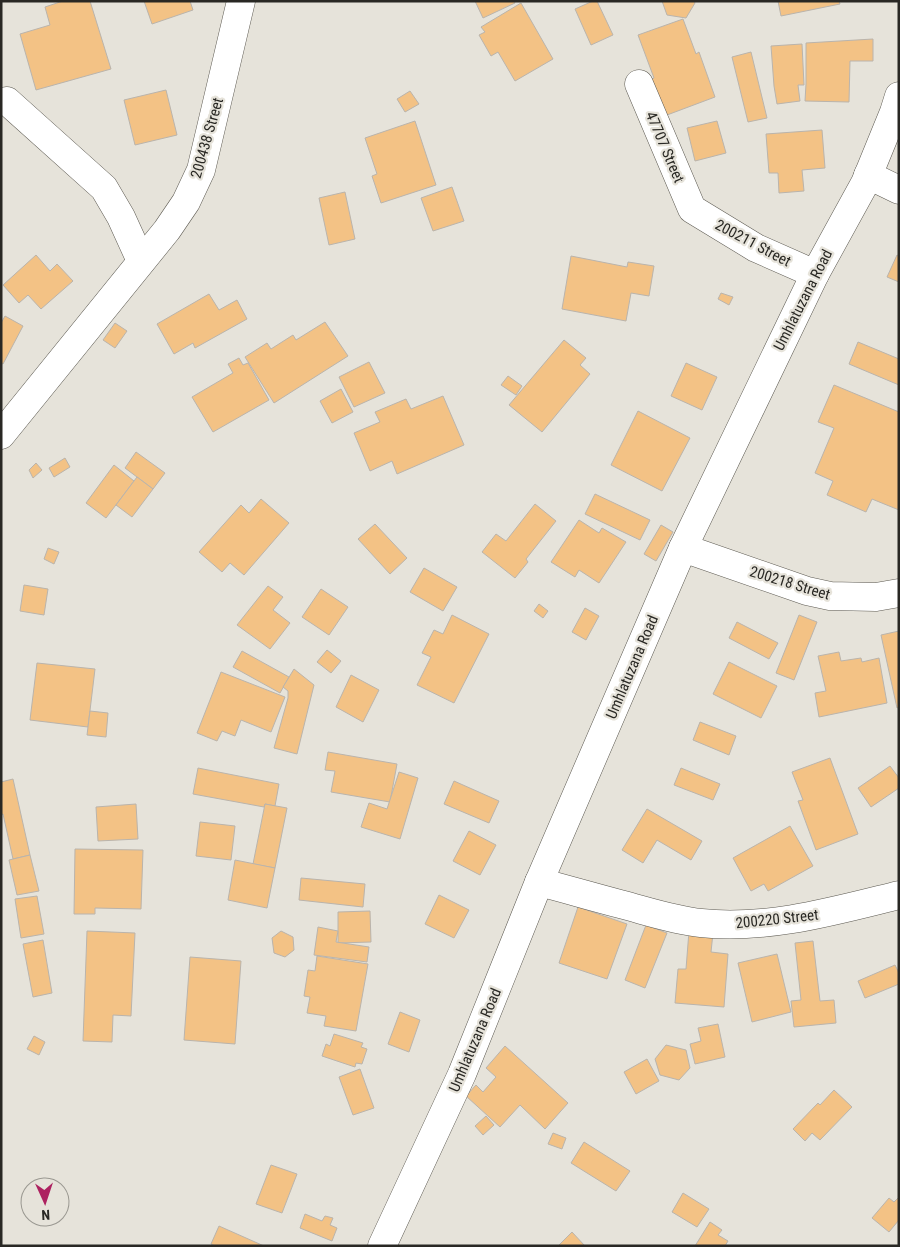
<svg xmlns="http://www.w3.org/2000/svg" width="900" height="1247" font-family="'Roboto Condensed',sans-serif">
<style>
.building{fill:#f3c285;stroke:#bab4ac}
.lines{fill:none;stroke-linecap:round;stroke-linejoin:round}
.minor-casing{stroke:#5d5a52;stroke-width:29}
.minor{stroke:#fff;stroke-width:28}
.labels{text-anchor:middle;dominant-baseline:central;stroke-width:4.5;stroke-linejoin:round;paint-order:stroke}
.street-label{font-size:15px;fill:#292824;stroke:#e6e3da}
</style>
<rect width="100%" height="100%" fill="#e6e3da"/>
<g class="building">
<polygon points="63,1 90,1 111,69 36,90 20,34 50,25 45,7"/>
<polygon points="144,1 190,1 193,10 152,24"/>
<polygon points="475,1 514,1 515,3 483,18"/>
<polygon points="593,1 597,1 613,35 591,45 575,9"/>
<polygon points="662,1 694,1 695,3 686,18 667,15"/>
<polygon points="778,1 839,1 840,4 781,16"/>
<polygon points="521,3 553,59 515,81 498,52 491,56 479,35 485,32 481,27"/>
<polygon points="683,19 696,54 699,52 715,97 667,115 648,80 654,78 638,35"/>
<polygon points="873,39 873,61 850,61 849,102 805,101 806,84 806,43"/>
<polygon points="802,44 804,85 798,85 800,101 777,104 774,86 771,46"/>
<polygon points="751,52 767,118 748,122 732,57"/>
<polygon points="166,90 177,135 135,145 124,100"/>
<polygon points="410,91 419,104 405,112 397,99"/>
<polygon points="415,121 436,185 381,203 372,176 377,174 365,138"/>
<polygon points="717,121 726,153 695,161 687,128"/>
<polygon points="822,130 825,168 802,170 804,191 779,193 778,173 769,173 766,134"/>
<polygon points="452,187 464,221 433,231 421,198"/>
<polygon points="345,192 355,239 329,245 319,198"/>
<polygon points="36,255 50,271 57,264 73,281 41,309 28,295 19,303 3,285"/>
<polygon points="897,255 899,256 899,282 887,277"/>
<polygon points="571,256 627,267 628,262 654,266 649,296 631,293 626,321 562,309"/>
<polygon points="721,293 733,297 729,305 718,299"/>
<polygon points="209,294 219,310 237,300 247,319 195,348 193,343 174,354 157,324"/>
<polygon points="5,316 23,326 3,364 1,363 1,323"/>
<polygon points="325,322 348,356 274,403 245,357 267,343 271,349 293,335 296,340"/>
<polygon points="115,323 127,331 115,348 103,340"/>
<polygon points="564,340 586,358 580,365 590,374 542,432 509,405"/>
<polygon points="858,342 899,359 899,385 849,364"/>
<polygon points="239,358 243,365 248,363 269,400 213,432 192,397 233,373 228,364"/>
<polygon points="369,362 385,393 354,407 339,377"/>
<polygon points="686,363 717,377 702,410 671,396"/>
<polygon points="508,376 522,386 516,395 501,385"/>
<polygon points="834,385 899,412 899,510 872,499 866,512 827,495 833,481 815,473 834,428 818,422"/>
<polygon points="341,389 353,412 332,423 320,401"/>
<polygon points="443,396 464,445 397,474 392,461 370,471 354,433 380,422 375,412 406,399 411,409"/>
<polygon points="638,411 690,438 662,491 611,465"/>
<polygon points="136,452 165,473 153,489 125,468"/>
<polygon points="65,458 70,467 54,477 49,468"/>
<polygon points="36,463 42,470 33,478 29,470"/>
<polygon points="114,465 134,481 106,518 86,503"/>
<polygon points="137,477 153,489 132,517 116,505"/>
<polygon points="595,494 650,520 640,540 585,514"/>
<polygon points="261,499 289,523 244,575 230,563 222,572 199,552 241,505 249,513"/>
<polygon points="535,504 556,521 526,559 528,562 515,578 482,552 496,534 506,541"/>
<polygon points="579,520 599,533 602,528 626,542 599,583 579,570 575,577 551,562"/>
<polygon points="375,524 407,558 390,574 358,539"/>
<polygon points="661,525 673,532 656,561 644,554"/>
<polygon points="48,548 59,552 54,564 44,559"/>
<polygon points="424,568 457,587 443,611 410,592"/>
<polygon points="24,585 48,589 44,615 20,611"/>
<polygon points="268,586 283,597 273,610 290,623 270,649 237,625"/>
<polygon points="321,589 348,607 329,635 302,617"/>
<polygon points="539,604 548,611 543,618 534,611"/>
<polygon points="585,608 599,616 586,640 572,632"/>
<polygon points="452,615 489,634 454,703 417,685 431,657 422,653 434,630 443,634"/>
<polygon points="799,615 817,622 794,680 776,673"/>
<polygon points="737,622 778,643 769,659 729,638"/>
<polygon points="899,631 899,707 897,708 881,635"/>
<polygon points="327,650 341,661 331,673 317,662"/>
<polygon points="242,651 289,677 280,693 233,667"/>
<polygon points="839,652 841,661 861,658 862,662 879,658 887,703 819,717 815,693 826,691 818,656"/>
<polygon points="729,662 777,686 761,718 713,694"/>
<polygon points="37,663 95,669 88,727 30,720"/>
<polygon points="294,669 314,685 297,754 274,748 288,698 288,691 283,687"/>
<polygon points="221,672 285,697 271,732 241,720 235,736 222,731 217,741 197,733"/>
<polygon points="351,675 379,690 363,722 336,707"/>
<polygon points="90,711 108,713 106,737 87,735"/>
<polygon points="700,722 736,736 729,755 693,740"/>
<polygon points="328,752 397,764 390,802 331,792 335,771 325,770"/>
<polygon points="830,758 858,834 816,850 798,801 803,800 792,772"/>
<polygon points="890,766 899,778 899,788 871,807 858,788"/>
<polygon points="198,768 279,784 275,806 265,804 264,807 193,794"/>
<polygon points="681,768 720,784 713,800 674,785"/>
<polygon points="399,772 418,778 400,839 361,827 369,803 387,809"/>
<polygon points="13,779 30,855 13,859 3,814 1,815 1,782"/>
<polygon points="454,781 499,801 489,823 444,804"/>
<polygon points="136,804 138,839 98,841 96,807"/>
<polygon points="265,804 287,808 275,868 253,864"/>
<polygon points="647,809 702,841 691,860 657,840 643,863 622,850"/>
<polygon points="200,822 235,826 231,860 196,856"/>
<polygon points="790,826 813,866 768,891 764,884 751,891 733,858"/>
<polygon points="469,831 496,845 480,875 453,861"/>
<polygon points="75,849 143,850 141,909 95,908 95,914 74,914"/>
<polygon points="30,855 39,891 17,895 9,860"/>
<polygon points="235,860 275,868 267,908 228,900"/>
<polygon points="301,878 365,884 363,907 299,900"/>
<polygon points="439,895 469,910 454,938 425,924"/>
<polygon points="37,896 44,934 21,938 15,899"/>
<polygon points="578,907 627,924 607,979 559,963"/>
<polygon points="370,911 371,942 338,943 338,912"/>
<polygon points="646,925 667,933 645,988 625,980"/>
<polygon points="318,927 338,931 336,942 369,947 367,962 314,955"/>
<polygon points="87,931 135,933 131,1016 113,1015 112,1042 83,1041"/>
<polygon points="281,931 293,937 294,950 285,957 274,953 272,938"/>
<polygon points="689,931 713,933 711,952 728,954 724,1007 675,1003 678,969 686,969"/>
<polygon points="43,940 52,993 33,997 23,944"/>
<polygon points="813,941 820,1001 834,1000 836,1023 794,1027 791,1001 801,1000 795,943"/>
<polygon points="777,954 791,1012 752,1022 738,963"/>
<polygon points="317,956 368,964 356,1031 324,1026 326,1016 307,1013 310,997 304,996 308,970 315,971"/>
<polygon points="190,957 241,961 235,1044 184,1040"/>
<polygon points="895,965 899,973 899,984 865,998 858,981"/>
<polygon points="400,1012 420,1020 409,1052 388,1044"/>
<polygon points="718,1024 725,1057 695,1064 690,1044 701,1041 698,1028"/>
<polygon points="334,1034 363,1043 361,1047 367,1049 362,1064 356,1063 355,1067 322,1056 326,1044 330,1046"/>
<polygon points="34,1036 45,1042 39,1055 27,1049"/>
<polygon points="666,1045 686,1050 690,1068 679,1080 660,1075 655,1059"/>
<polygon points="505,1046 568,1103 545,1129 520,1105 500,1127 466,1096 476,1085 483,1092 496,1077 486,1068"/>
<polygon points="647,1059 659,1081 636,1094 624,1072"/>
<polygon points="360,1069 374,1108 353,1115 339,1077"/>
<polygon points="834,1090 852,1107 820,1140 812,1133 805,1141 793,1129 818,1103 820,1105"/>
<polygon points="486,1116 494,1125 483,1135 475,1126"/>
<polygon points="553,1133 566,1138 562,1149 548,1144"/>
<polygon points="584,1142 630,1171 616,1191 571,1163"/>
<polygon points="271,1165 297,1174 282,1213 256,1204"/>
<polygon points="683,1193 709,1209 697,1227 672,1212"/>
<polygon points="899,1197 899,1220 889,1232 872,1218 889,1198 894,1202"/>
<polygon points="305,1214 322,1221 325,1216 333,1218 330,1225 337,1228 332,1241 300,1228"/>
<polygon points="710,1222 722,1230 718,1235 728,1241 725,1246 695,1246"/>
<polygon points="219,1226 264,1246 215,1246 211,1244"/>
<polygon points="572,1232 585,1246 558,1246"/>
</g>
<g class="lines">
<g class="minor-casing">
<g id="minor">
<polyline points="639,84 692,209 756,248 815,274"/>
<polyline points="7,101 104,188 121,217 141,261"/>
<polyline points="868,175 899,190"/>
<polyline points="1,435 167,230 186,202 201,170 241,1"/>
<polyline points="683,548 807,591 830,596 876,597 899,593"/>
<path d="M 539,882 C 566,889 593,897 620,904 C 647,911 673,920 701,923 C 768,930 834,911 899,895"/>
<polyline points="382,1246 462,1074 539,882 683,548 815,274 865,183 894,112 899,96"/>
</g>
</g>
<use href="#minor" class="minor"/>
</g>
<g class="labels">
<g class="street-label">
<text transform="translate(207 138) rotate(-74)">200438 Street</text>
<text transform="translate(665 147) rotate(67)">47707 Street</text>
<text transform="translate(753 243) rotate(28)">200211 Street</text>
<text transform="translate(803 300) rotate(-63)">Umhlatuzana Road</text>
<text transform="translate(790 583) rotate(17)">200218 Street</text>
<text transform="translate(632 667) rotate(-67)">Umhlatuzana Road</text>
<text transform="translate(777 919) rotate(-6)">200220 Street</text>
<text transform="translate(475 1040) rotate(-67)">Umhlatuzana Road</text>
</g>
</g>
<rect width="900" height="1247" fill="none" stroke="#292824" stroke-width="5"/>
<g transform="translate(45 1202) rotate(177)"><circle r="24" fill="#e6e3da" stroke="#9a9891"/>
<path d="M0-4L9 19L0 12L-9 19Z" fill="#ad2260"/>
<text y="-8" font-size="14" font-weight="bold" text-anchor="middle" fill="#292824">N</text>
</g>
</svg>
